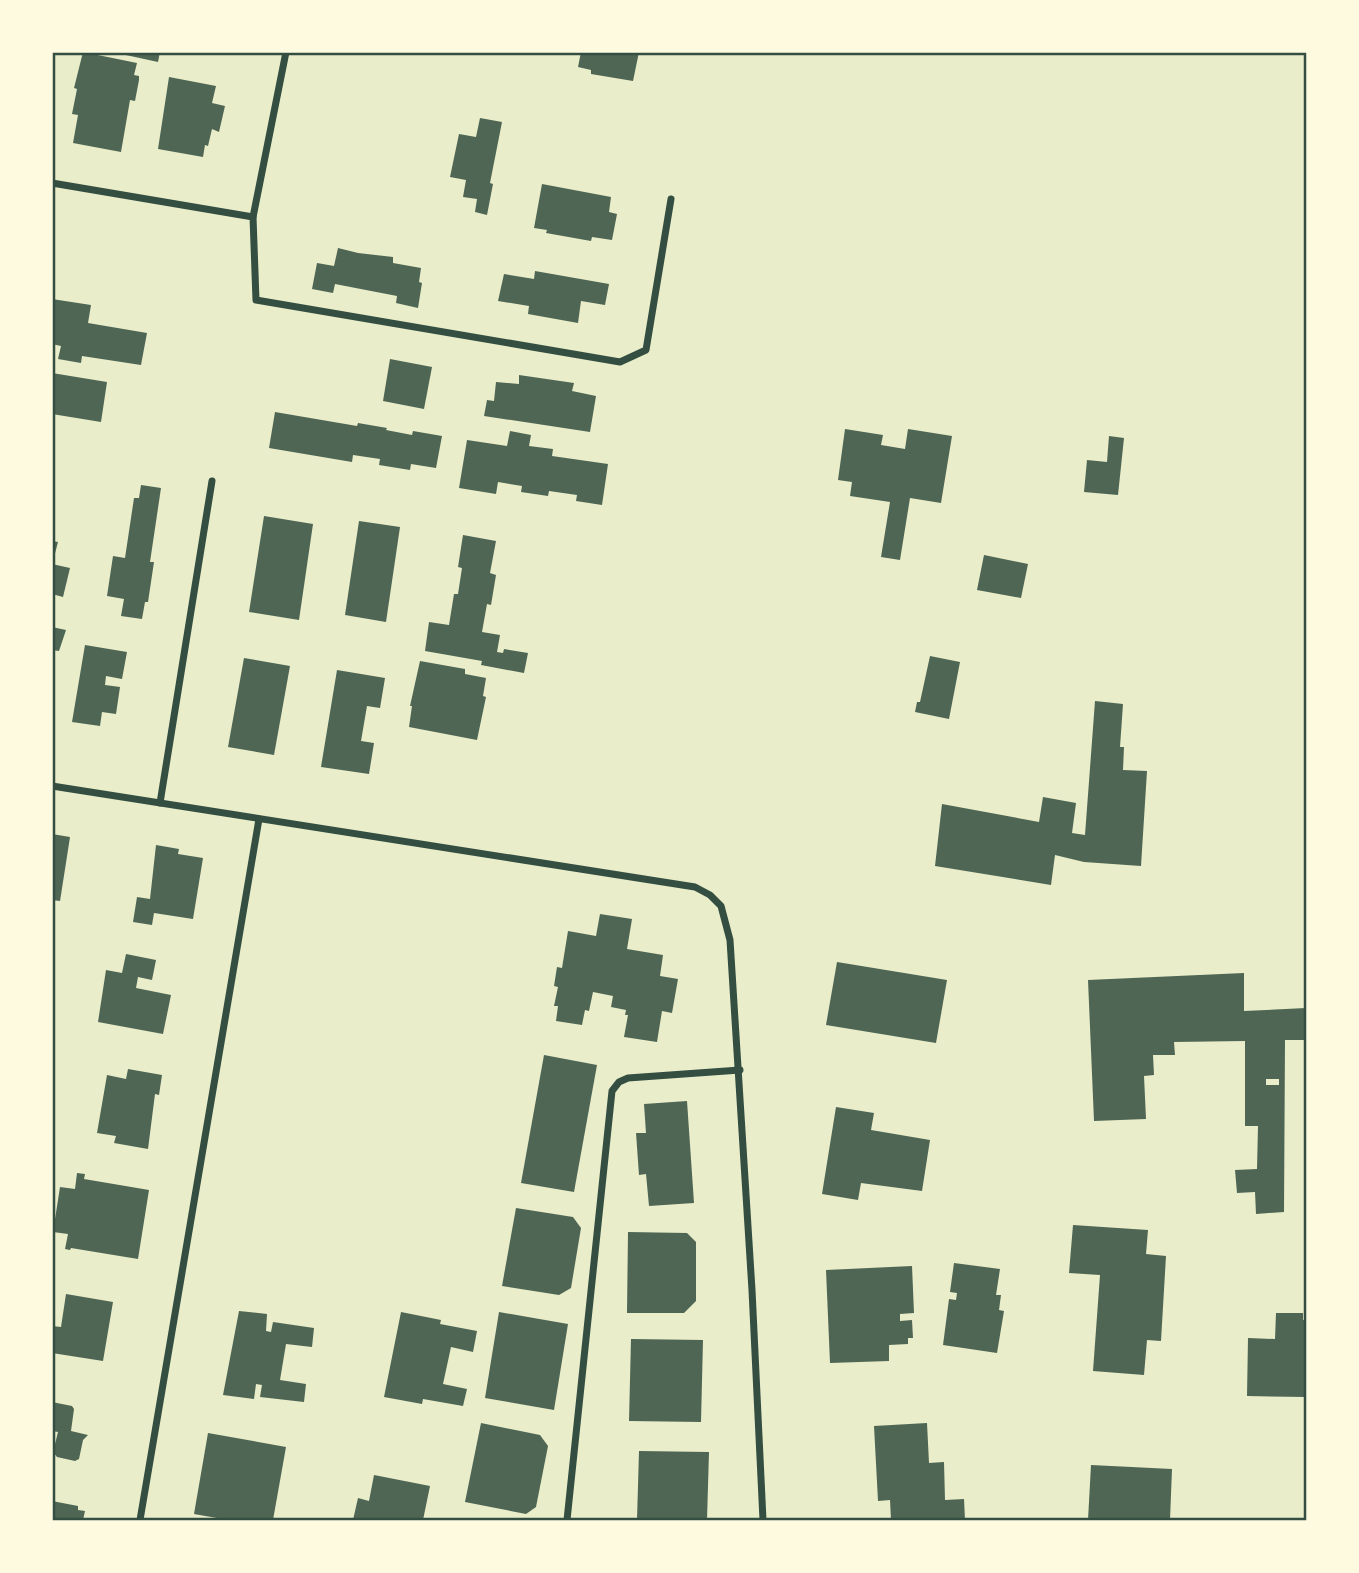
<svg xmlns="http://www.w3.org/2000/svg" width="1359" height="1573" font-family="'Fira Sans',sans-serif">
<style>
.building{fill:#4f6655;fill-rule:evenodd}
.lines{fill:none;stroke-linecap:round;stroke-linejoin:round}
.minor{stroke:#344e41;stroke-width:7}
.neatline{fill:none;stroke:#344e41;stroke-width:2.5}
</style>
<rect width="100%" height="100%" fill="#e9edc9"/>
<g class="building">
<polygon points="83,52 137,63 134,75 139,76 139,80 135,101 130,100 121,152 73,143 78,115 72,114 77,89 74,88"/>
<polygon points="112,52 160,52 158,62"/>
<polygon points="581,52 639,52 633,81 591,74 591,70 578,67"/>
<polygon points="169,77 216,86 212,103 225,106 219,132 212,129 208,146 205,145 203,157 158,149"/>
<polygon points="480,118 502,122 490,183 493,184 487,215 475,212 477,199 463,197 466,180 450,177 459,134 476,137"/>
<polygon points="542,184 611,197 609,212 617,214 612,240 592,237 591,241 546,233 547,230 534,228"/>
<polygon points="338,248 358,253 393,257 393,263 421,268 419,282 422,283 418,308 396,303 397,296 335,284 333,293 312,289 317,263 334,266"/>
<polygon points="535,271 609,284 605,305 581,301 578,323 528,314 529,306 498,301 504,274 534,279"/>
<polygon points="52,299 91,305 88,323 147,333 141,365 82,356 81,363 58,359 61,346 52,344"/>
<polygon points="390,359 432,367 424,409 383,401"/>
<polygon points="52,373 107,382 101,422 52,414"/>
<polygon points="519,375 574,383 572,391 596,396 590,432 484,416 487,400 494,401 496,382 519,384"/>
<polygon points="275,412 357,426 358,423 387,428 386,430 412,435 413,431 442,436 436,468 411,464 410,470 379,465 380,459 353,455 352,462 269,448"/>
<polygon points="845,429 883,435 881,445 905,449 908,429 952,436 941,503 910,498 900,560 881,557 890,502 850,496 852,482 838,480"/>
<polygon points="510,431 531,435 529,446 553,449 552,456 608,464 602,505 576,501 577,495 549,491 548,496 521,492 522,486 498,482 496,494 459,488 467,440 507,446"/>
<polygon points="1109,436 1124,438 1118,495 1084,492 1087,460 1107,462"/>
<polygon points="141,485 161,488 150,562 154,562 148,602 145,602 142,619 121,616 124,599 107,596 113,556 125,558 134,498 139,498"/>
<polygon points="264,516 313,524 299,620 249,612"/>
<polygon points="359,521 400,527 386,622 345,615"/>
<polygon points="463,535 496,541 490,573 496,575 491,605 487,604 482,632 500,635 497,652 503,653 504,649 528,653 524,673 481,665 482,661 425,651 429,622 449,625 454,594 458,594 462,568 458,567"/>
<polygon points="52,541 58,542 53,561 52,561"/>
<polygon points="984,555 1028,564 1021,598 977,590"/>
<polygon points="52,564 70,568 63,597 52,594"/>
<polygon points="52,627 66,630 59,651 52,650"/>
<polygon points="85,645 127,652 122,679 106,676 105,685 120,687 116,714 102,712 100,726 72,722"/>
<polygon points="930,656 960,662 949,719 915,712 917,702 920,702"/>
<polygon points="244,658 290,666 274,755 228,747"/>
<polygon points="420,661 465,669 465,674 486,678 483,696 486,697 477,740 409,727 412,706 410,706"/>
<polygon points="337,670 385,678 380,708 367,706 361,741 374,743 369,774 321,767"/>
<polygon points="1095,701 1123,704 1120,747 1124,747 1123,770 1147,771 1141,866 1084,862 1055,855 1051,885 935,866 942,804 1039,822 1043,797 1076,803 1072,833 1085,835"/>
<polygon points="52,834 70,837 60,901 52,900"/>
<polygon points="156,845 179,849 178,854 203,858 193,919 154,913 152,925 133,922 137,897 150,899"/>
<polygon points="600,914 632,919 627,949 663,955 660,976 678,979 672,1013 662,1011 657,1042 624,1037 628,1015 625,1015 626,1010 611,1007 613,996 593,992 589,1011 585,1010 582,1025 556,1021 558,1006 554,1006 558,987 554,986 557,967 562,968 568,931 596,936"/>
<polygon points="126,954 156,960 152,980 138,977 136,988 171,995 163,1034 98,1022 106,970 122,973"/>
<polygon points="837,962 947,980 936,1043 826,1025"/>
<path d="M 1244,973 L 1244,1011 L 1306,1008 L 1306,1040 L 1285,1040 L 1284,1212 L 1256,1214 L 1255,1192 L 1237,1193 L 1235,1170 L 1257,1169 L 1258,1126 L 1245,1126 L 1245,1041 L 1174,1042 L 1175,1055 L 1153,1055 L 1154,1075 L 1144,1076 L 1146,1119 L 1094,1121 L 1088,980 ZM 1266,1079 L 1279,1079 L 1279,1085 L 1266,1085 Z"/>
<polygon points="544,1055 597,1065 574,1192 521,1183"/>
<polygon points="128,1069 162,1075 159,1095 155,1094 148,1149 114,1143 116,1136 97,1133 107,1075 126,1079"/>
<polygon points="687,1101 694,1203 649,1206 646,1174 639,1175 636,1133 646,1133 644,1104"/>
<polygon points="836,1107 874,1113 871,1130 930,1140 922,1191 861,1183 858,1200 822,1194"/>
<polygon points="77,1173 85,1174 84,1179 149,1190 138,1259 71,1248 70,1250 65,1249 68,1234 53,1232 60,1187 75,1189"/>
<polygon points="516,1208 573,1217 581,1228 571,1288 559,1295 502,1286"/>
<polygon points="1073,1225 1148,1230 1146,1254 1166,1256 1161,1341 1147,1340 1144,1375 1093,1371 1100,1275 1069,1273"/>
<polygon points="628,1232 687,1233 696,1242 696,1301 684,1313 627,1313"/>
<polygon points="954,1263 1000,1269 996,1295 1001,1295 999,1310 1004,1311 997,1353 943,1345 949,1299 956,1300 957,1293 950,1292"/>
<polygon points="912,1266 914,1313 900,1314 900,1321 912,1320 913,1338 908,1338 908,1344 889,1345 889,1361 830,1363 826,1270"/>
<polygon points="66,1294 113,1302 103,1361 52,1353 52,1326 61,1327"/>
<polygon points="239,1311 267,1314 266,1331 271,1332 273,1322 314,1328 312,1347 286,1344 280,1380 306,1384 304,1402 260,1397 262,1385 256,1384 254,1399 223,1395"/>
<polygon points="401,1312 441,1320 440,1324 477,1331 473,1352 451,1347 443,1384 467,1389 463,1406 423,1399 422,1404 384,1397"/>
<polygon points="499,1312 568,1324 554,1410 485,1398"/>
<polygon points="1276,1313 1303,1313 1303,1320 1306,1320 1306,1397 1247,1396 1248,1338 1275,1339"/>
<polygon points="631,1339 703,1340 701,1422 629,1421"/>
<polygon points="52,1402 72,1406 74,1409 71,1431 88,1435 83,1440 79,1459 75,1461 57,1457 53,1452 58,1432 52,1431"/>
<polygon points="481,1423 540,1435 548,1446 536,1507 526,1514 465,1502"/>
<polygon points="927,1423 929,1463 944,1462 945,1500 964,1499 965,1520 891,1520 890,1500 878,1501 874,1426"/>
<polygon points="208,1433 286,1447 273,1520 228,1520 194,1514"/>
<polygon points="639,1451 709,1452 707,1520 637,1520"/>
<polygon points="1091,1465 1172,1469 1170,1520 1088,1520"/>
<polygon points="374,1475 430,1486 423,1520 353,1520 358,1498 369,1501"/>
<polygon points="52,1501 78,1506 78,1510 85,1511 83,1520 52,1520"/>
</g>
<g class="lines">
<g class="minor">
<polyline points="52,183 253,217 256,300 620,362 646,350 671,199"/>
<polyline points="253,217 286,52"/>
<polyline points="52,786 695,887 710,895 721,906 730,940 752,1290 763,1520"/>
<polyline points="160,803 212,481"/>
<polyline points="140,1520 259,819"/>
<polyline points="567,1520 612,1091 619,1082 628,1078 740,1070"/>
</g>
</g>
<rect width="1359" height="1573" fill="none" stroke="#fefae0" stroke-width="108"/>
<rect x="54" y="54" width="1251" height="1465" class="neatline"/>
</svg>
